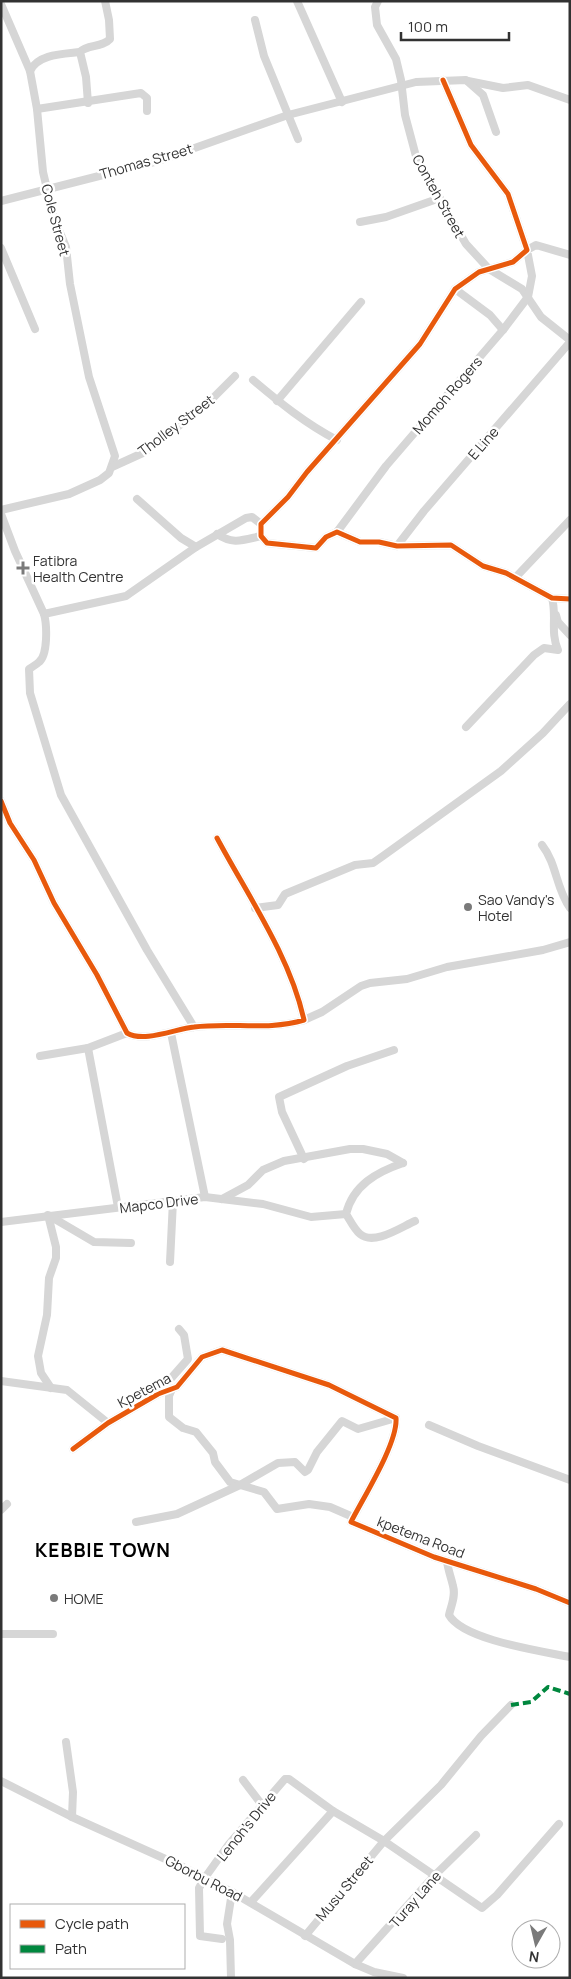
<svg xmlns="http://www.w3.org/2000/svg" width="571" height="1979" font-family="Manrope,sans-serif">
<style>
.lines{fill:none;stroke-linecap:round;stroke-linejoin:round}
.minor{stroke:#d6d6d6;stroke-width:8}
.quiet{stroke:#00873e;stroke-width:4;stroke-dasharray:8 4;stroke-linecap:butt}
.cycleway-casing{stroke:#fff;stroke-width:8}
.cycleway{stroke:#e8590c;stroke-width:5}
.poi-dot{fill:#7a7a7a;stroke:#fff;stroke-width:2}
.labels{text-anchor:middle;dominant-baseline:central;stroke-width:5;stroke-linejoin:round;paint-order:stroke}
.street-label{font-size:14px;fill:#323232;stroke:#fff}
.poi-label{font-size:14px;fill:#323232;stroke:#fff;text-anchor:start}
.district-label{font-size:19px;font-weight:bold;letter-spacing:1px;fill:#000;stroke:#fff}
</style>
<rect width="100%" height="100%" fill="#fff"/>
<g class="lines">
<g class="minor">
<polyline points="297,1 342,102"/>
<polyline points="378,1 375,7 377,25 396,59 401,80 405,115 417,160 466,244 489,269 522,289 541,317 570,340"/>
<polyline points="1,4 30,71 37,109 43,172 54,218 66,247 70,284 89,377 115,456 109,473 100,480 69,494 1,510"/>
<polyline points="255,20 264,56 298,139"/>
<path d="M 30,71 C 38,54 63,54 80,52"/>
<polyline points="443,80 471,145 508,194 527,250 513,262 479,272 455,289 420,344 307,472 288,497 261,524 261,536 267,543 316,548 326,537 337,532 360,542 379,542 397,546 451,545 483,566 506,573 552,598 570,599"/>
<polyline points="468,81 503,88 528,85 570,100"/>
<path d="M 88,103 L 86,77 L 80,52 C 87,44 102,48 110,39 L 109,20 L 105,1"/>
<polyline points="37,109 141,93 147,98 147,111"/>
<polyline points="1,201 158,161 288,115 416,82 466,80 483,95 496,132"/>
<polyline points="360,222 386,217 440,198"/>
<polyline points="1,248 35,329"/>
<polyline points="455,289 490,315 503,330"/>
<path d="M 253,380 C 279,402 306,424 337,440"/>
<polyline points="277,401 361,302"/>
<polyline points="112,467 145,452 207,404 235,376"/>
<polyline points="137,499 181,538 196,547"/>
<polyline points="1,514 15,551 44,614 126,596 196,547 246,518 252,517 261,524"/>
<polyline points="337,532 386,466 503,330 528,297 532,276 527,250 536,245 570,255"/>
<path d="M 217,534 C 233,545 243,540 261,536"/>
<polyline points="397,546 424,511 570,342"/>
<polyline points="515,578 570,520"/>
<path d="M 44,614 C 47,625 48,655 39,662 C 36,665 32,667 29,669 L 30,693 L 61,795 L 147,950 L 194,1027"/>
<polyline points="556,615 558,622 570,635"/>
<path d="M 466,727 L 534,655 L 544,648 L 558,650 C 550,632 557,616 552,598"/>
<path d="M 1,801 L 10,823 L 34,860 L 54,903 L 97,975 L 127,1033 C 144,1043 175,1029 194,1027 C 231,1022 268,1031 304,1020 C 290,956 248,896 217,838"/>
<path d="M 542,845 C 557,864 556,889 570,908"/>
<polyline points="255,908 278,905 285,894 355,865 373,863 383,856 501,771 543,733 570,704"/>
<polyline points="304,1020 322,1012 361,986 370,983 407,979 447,967 543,950 570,942"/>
<polyline points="171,1033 205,1197"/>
<polyline points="88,1048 118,1207"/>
<polyline points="40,1056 88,1048 127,1033"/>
<polyline points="304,1159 282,1112 279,1097 347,1066 394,1050"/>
<path d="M 403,1163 C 377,1172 353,1185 346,1214 C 350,1220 354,1229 360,1234 C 374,1246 401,1227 415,1221"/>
<polyline points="222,1199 248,1185 263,1170 284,1161 350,1149 363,1149 387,1154 403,1163"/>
<polyline points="1,1222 205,1197 263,1204 311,1217 346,1214"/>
<polyline points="170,1262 173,1201"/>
<polyline points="1,1381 67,1390 108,1423"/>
<polyline points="51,1388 41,1373 38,1356 47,1315 49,1278 56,1258 56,1247 48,1215 94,1242 131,1243"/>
<polyline points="172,1389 169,1396 169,1417 183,1428 196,1432 213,1453 215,1462 230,1482 264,1492 277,1509 309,1504 330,1507 353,1517"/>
<polyline points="159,1392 188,1359 184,1335 179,1329"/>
<polyline points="429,1425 478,1446 570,1480"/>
<path d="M 73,1449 L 108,1423 L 158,1394 L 177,1387 L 202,1357 L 222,1350 L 329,1385 L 396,1418 C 398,1443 363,1498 351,1522 L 434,1557 L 536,1589 L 570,1603"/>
<polyline points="1,1510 7,1504"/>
<polyline points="136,1522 177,1514 240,1485 278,1463 295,1462 305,1472 308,1470 317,1452 342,1421 358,1429 396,1418"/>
<path d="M 447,1561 C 448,1570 451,1577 453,1586 C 456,1596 451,1606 449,1615 C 463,1640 541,1651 570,1657"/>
<polyline points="1,1634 53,1634"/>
<polyline points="66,1742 73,1792 72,1817"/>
<polyline points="243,1780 262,1805"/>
<polyline points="1,1781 72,1817 181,1866 232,1892 355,1964 374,1972 403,1978"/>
<polyline points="251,1902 333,1811 384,1841 441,1785 481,1736 511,1705"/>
<polyline points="305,1936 384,1841 482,1908 497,1895 559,1824"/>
<polyline points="222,1939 200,1936 199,1888 204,1879 229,1844 285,1779 289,1779 333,1811"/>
<polyline points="355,1964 434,1876 476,1835"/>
<polyline points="231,1978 230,1940 227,1924 232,1892"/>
</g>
<polyline class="quiet" points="511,1705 531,1702 548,1687 570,1694"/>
<g class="cycleway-casing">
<g id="cycleway">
<polyline points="443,80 471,145 508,194 527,250 513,262 479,272 455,289 420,344 307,472 288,497 261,524 261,536 267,543 316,548 326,537 337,532 360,542 379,542 397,546 451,545 483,566 506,573 552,598 570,599"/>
<path d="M 1,801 L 10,823 L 34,860 L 54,903 L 97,975 L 127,1033 C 144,1043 175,1029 194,1027 C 231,1022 268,1031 304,1020 C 290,956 248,896 217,838"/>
<path d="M 73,1449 L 108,1423 L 158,1394 L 177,1387 L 202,1357 L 222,1350 L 329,1385 L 396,1418 C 398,1443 363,1498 351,1522 L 434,1557 L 536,1589 L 570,1603"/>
</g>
</g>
<use href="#cycleway" class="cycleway"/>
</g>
<g class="poi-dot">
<path d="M20.5 560.5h5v5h5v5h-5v5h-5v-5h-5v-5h5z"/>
<circle cx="468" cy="907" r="5"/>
<circle cx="54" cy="1598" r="5"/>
</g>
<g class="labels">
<g class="street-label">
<text transform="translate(146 161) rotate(-16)">Thomas Street</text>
<text transform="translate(439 196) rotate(61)">Conteh Street</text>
<text transform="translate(56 220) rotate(75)">Cole Street</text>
<text transform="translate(447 395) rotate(-49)">Momoh Rogers</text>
<text transform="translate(176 425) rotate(-37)">Tholley Street</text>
<text transform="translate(483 443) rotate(-49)">E Line</text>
<text transform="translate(159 1203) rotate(-7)">Mapco Drive</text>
<text transform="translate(144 1390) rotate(-28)">Kpetema</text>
<text transform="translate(421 1537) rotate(21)">kpetema Road</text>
<text transform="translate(246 1826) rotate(-51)">Lenoh's Drive</text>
<text transform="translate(204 1878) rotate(27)">Gborbu Road</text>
<text transform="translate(344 1888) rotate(-50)">Musu Street</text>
<text transform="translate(415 1899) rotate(-49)">Turay Lane</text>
</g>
<g class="poi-label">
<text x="33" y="560">Fatibra<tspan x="33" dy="16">Health Centre</tspan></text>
<text x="478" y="899">Sao Vandy's<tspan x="478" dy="16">Hotel</tspan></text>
<text x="64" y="1598">HOME</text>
</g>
<g class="district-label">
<text x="103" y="1550">KEBBIE TOWN</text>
</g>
</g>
<rect width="571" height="1979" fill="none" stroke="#323232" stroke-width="5"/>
<rect x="10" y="1904" width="175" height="65" fill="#ffffff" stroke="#adadad"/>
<rect x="20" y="1920" width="25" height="8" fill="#e8590c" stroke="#adadad"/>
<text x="55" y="1929" font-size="15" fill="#323232">Cycle path</text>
<rect x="20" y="1945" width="25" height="8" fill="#00873e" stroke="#adadad"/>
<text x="55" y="1954" font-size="15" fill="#323232">Path</text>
<g transform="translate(536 1944) rotate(188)"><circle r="24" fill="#ffffff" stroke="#adadad"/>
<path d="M0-4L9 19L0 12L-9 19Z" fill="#7a7a7a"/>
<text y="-8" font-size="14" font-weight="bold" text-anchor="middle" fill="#323232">N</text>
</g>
<path d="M401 32v8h108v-8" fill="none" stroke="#323232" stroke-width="2.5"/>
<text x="408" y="32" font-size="15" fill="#323232" stroke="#ffffff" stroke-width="4" paint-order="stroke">100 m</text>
</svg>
